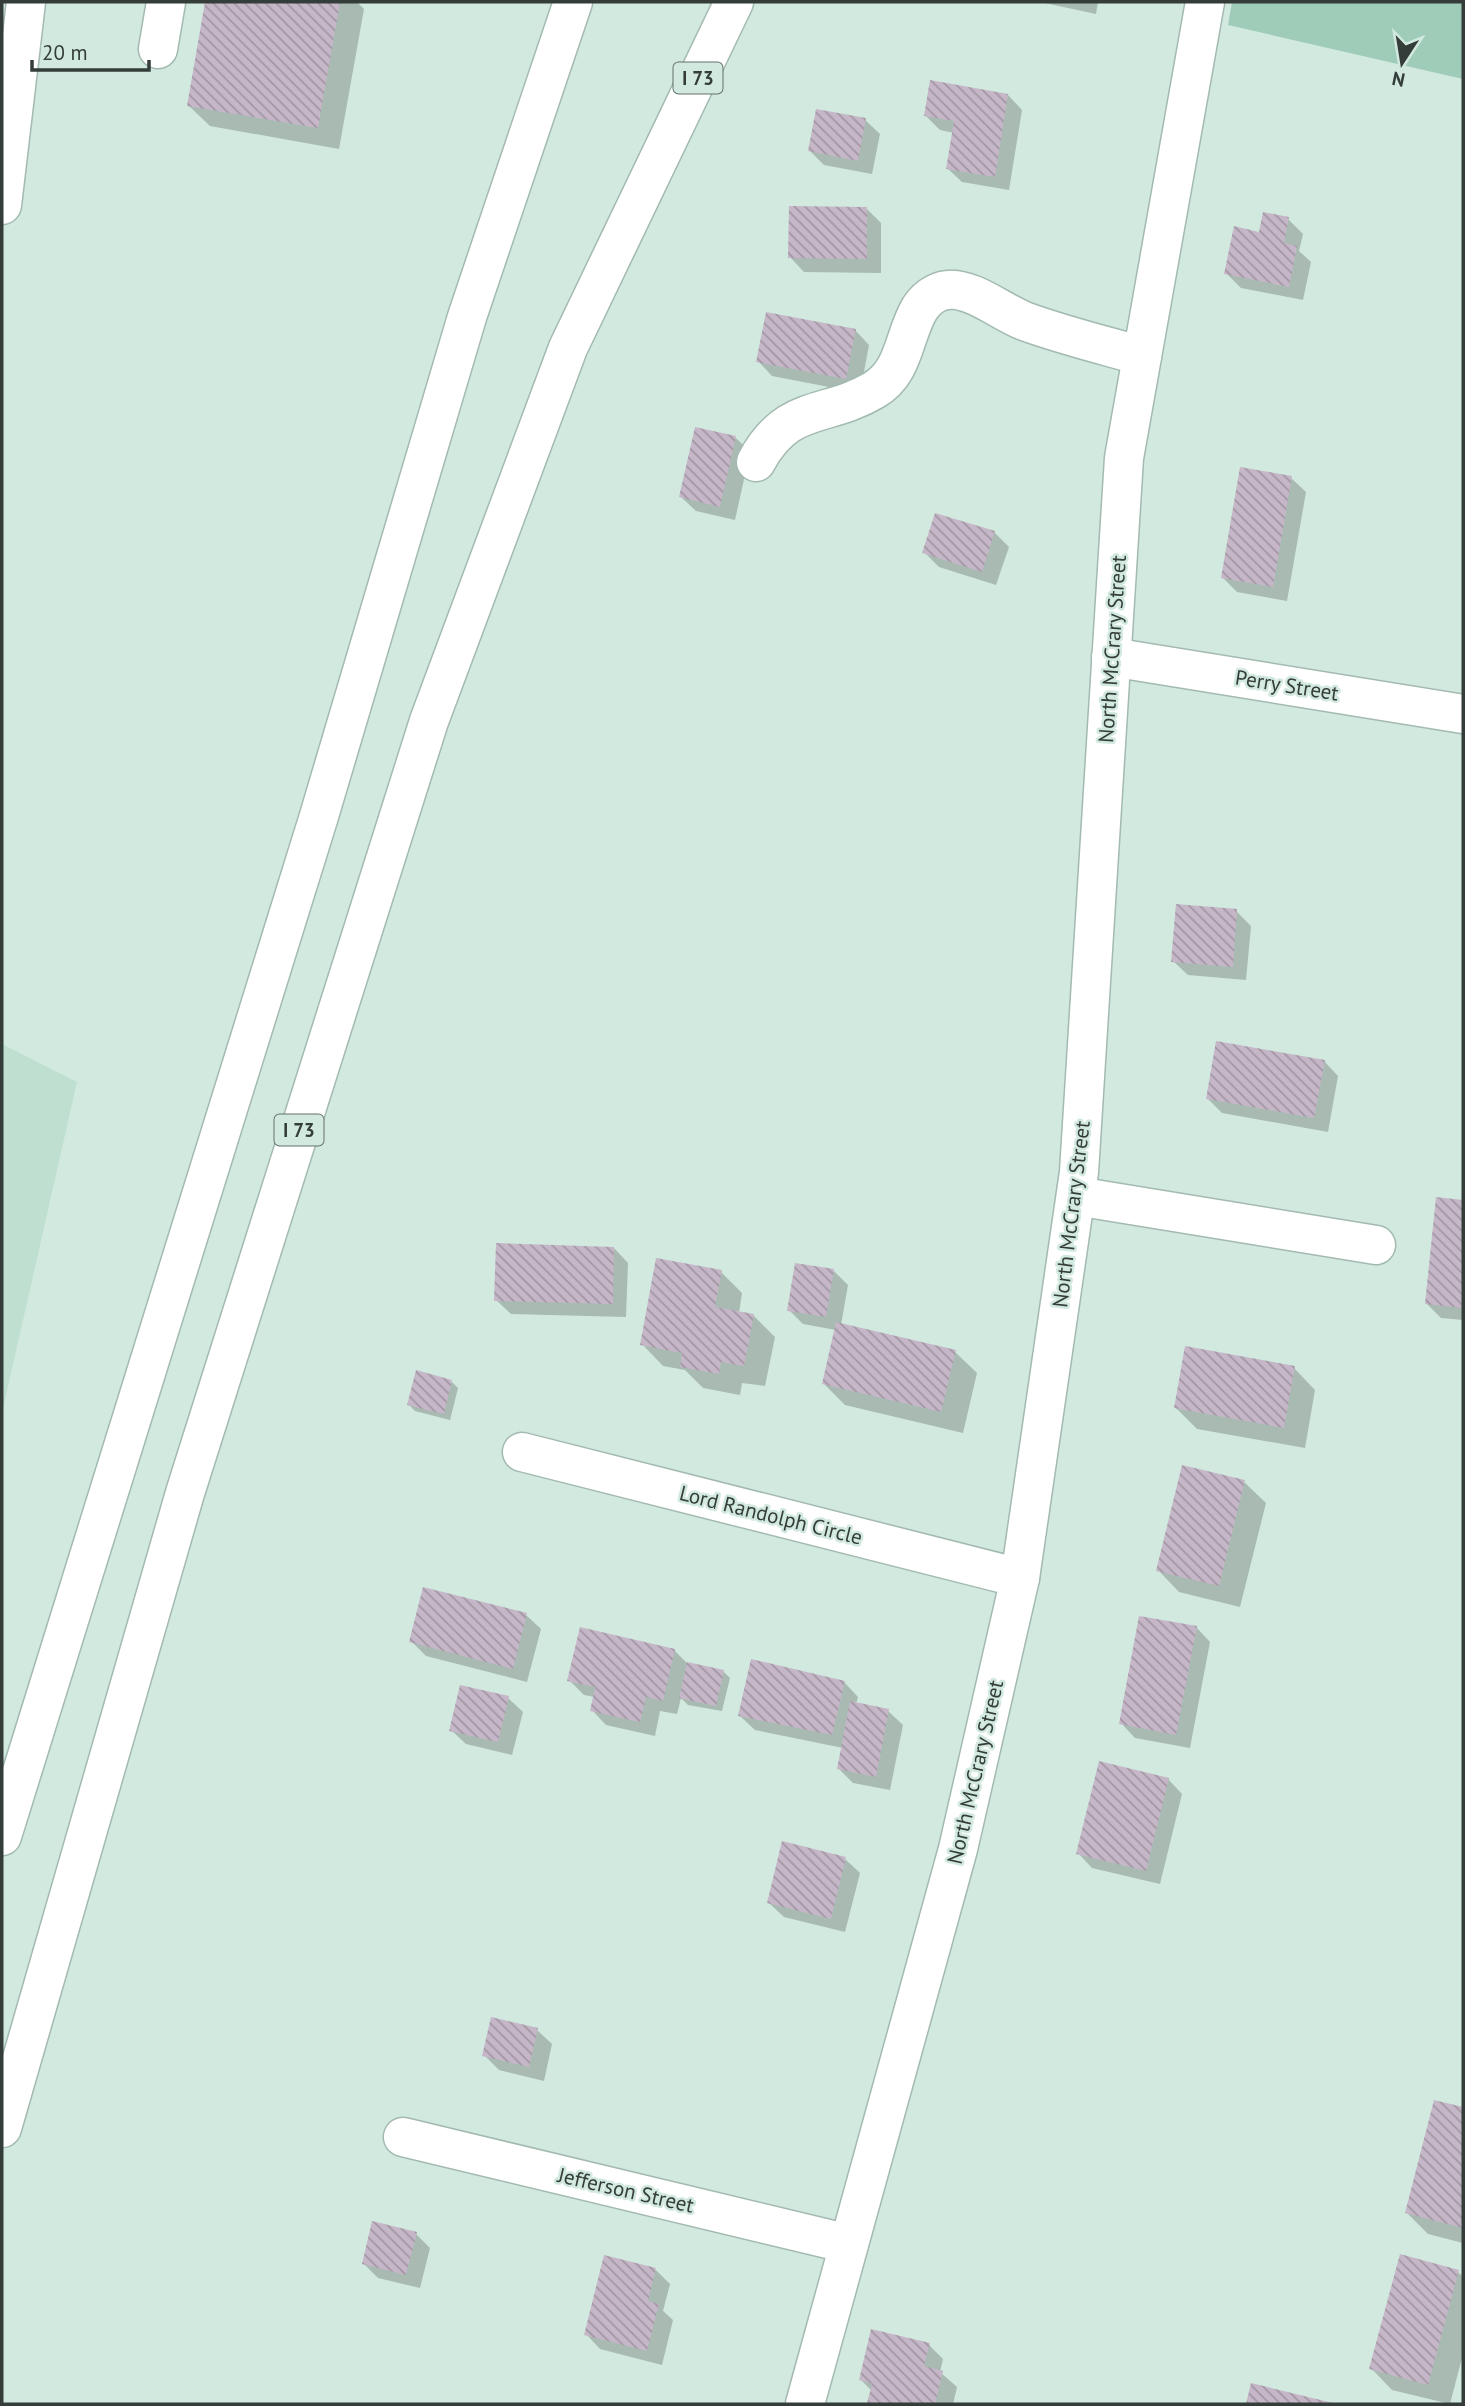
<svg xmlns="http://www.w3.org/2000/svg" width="1465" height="2406" font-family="'PT Sans',sans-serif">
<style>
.built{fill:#bfdfd1}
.park{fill:#9fccb9}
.shadow{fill:#0003}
.building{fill:url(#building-back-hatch)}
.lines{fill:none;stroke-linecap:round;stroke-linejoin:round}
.minor-casing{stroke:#a3bab0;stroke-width:41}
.highway-casing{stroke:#a3bab0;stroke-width:41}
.minor{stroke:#fff;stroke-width:38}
.highway{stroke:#fff;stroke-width:38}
.labels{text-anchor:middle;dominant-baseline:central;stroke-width:5;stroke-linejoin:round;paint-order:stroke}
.shield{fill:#d2e9df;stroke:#63716b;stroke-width:2}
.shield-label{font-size:19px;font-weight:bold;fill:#343d39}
.street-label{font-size:21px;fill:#343d39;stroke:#d2e9df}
</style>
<defs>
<pattern id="building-back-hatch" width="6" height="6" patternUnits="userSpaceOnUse" patternTransform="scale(1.75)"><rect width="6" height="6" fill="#c6b7c8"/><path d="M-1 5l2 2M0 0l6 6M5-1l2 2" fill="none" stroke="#a296a3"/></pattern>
</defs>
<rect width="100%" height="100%" fill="#d2e9df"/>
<polygon class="built" points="2,1044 77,1082 2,1413"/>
<polygon class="park" points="1232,2 1463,2 1463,79 1228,25"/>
<g class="shadow">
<polygon points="206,2 357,2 364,9 339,149 210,126 188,105"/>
<polygon points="1040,2 1098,2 1096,14"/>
<polygon points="1008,95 1022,110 1009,190 962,182 947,168 954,133 940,130 926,116"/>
<polygon points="865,120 880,134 872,174 824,165 810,151"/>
<polygon points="866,208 881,223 881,273 804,272 790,257"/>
<polygon points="1288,219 1303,234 1299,251 1311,262 1303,300 1241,288 1226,273 1260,234"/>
<polygon points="855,330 869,345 860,393 772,376 758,361"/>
<polygon points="697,429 736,438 750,452 735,520 696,511 681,497"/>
<polygon points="1291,478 1306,492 1287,601 1237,592 1223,578"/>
<polygon points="994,532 1009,547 996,585 939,567 924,552"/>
<polygon points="1236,911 1251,926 1246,980 1188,975 1173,961"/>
<polygon points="1324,1061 1338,1076 1328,1132 1222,1113 1208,1099"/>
<polygon points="1437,1199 1463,1202 1463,1320 1441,1318 1427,1304"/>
<polygon points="614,1248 628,1263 626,1317 511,1314 496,1300"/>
<polygon points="834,1271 848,1285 841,1325 955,1352 977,1373 963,1433 845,1405 824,1384 836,1330 803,1324 789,1310"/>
<polygon points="721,1272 742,1293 739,1313 753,1315 775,1337 765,1386 742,1383 740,1395 703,1388 685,1370 663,1366 642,1344"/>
<polygon points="1294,1368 1315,1390 1305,1448 1197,1429 1176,1408"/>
<polygon points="452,1382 458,1388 450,1420 415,1411 409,1405"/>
<polygon points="1244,1482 1266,1503 1240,1607 1179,1592 1158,1570"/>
<polygon points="526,1615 541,1629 527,1682 426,1656 411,1641"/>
<polygon points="1196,1627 1210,1642 1190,1748 1135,1738 1121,1723"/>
<polygon points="674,1650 688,1664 723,1671 730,1678 722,1711 688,1705 681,1698 677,1714 660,1711 655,1736 606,1725 592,1710 595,1697 584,1695 569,1680"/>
<polygon points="844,1682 858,1697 856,1704 888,1711 903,1725 890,1790 853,1783 839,1769 843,1748 755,1730 740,1716"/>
<polygon points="508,1698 523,1712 512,1755 466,1744 451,1730"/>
<polygon points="1168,1779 1182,1794 1160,1884 1092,1868 1078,1853"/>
<polygon points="845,1859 860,1873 845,1932 784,1917 769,1903"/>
<polygon points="537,2030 552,2044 544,2081 499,2070 484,2055"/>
<polygon points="1435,2102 1463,2109 1463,2243 1428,2234 1407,2213"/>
<polygon points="416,2234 430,2248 420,2288 378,2278 364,2264"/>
<polygon points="656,2270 670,2284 663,2311 673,2320 662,2365 600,2349 586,2334"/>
<polygon points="1458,2272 1463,2277 1463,2354 1450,2404 1392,2390 1371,2368"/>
<polygon points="929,2345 943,2359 940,2372 957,2387 953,2404 871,2404 872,2391 861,2380"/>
</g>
<g class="building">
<polygon points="205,2 340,2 318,128 187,106"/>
<polygon points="930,80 1008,94 995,177 946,169 954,121 924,116"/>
<polygon points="816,109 866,118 858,161 808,151"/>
<polygon points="789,206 867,207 867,259 788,258"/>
<polygon points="1263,212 1289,217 1284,243 1297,246 1289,287 1224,274 1234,226 1259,232"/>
<polygon points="766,312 856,329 846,379 756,362"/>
<polygon points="695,427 736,436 720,507 679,497"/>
<polygon points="1240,467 1292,476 1273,587 1221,578"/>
<polygon points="935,513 995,531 982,572 922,553"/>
<polygon points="1176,904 1237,909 1233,967 1171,962"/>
<polygon points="1216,1041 1325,1060 1314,1118 1206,1099"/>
<polygon points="1436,1197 1463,1200 1463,1308 1425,1304"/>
<polygon points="496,1243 614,1247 613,1304 494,1301"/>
<polygon points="656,1258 722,1270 715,1307 754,1314 744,1366 721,1362 719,1374 680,1367 682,1353 640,1345"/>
<polygon points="795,1263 834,1269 826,1317 787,1311"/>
<polygon points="836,1322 956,1350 941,1412 822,1384"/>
<polygon points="1185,1346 1295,1366 1284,1428 1174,1408"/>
<polygon points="416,1370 452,1380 444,1414 407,1405"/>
<polygon points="1182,1465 1245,1480 1219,1586 1156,1571"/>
<polygon points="423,1587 527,1613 513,1669 409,1642"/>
<polygon points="1139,1616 1197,1626 1176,1735 1119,1724"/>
<polygon points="580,1627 675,1649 663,1701 646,1697 640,1722 590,1711 595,1687 567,1681"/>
<polygon points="751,1659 845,1681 832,1735 738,1716"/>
<polygon points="687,1662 724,1670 716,1706 679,1698"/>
<polygon points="460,1685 509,1696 498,1742 449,1731"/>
<polygon points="850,1701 889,1709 876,1777 837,1769"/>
<polygon points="1099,1761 1169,1778 1146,1871 1076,1854"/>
<polygon points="782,1841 846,1857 831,1919 767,1903"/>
<polygon points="491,2017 538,2028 529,2067 482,2056"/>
<polygon points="1434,2100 1463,2107 1463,2228 1405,2213"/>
<polygon points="372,2221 417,2232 406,2275 362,2264"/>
<polygon points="1400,2254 1459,2270 1428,2385 1369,2369"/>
<polygon points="604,2255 656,2268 648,2301 659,2304 647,2351 584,2335"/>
<polygon points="871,2329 930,2343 924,2366 943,2371 935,2404 867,2403 872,2384 859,2380"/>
<polygon points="1251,2383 1333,2403 1333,2404 1246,2404"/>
</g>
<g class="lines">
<g class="minor-casing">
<g id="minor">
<polyline points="158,49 166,2"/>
<polyline points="2,205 26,2"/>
<path d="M 756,462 C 788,402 825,419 874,390 C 905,372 903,336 920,308 C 928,296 941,288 956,290 C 979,293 1002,312 1024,321 C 1062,335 1103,345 1142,356"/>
<polyline points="1111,657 1463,714"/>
<polyline points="1076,1196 1376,1245"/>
<polyline points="522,1452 1020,1578"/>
<polyline points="403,2137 849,2244"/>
<polyline points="805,2404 958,1849 1020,1578 1079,1172 1124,458 1205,2"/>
</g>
</g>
<g class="highway-casing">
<g id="highway">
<polyline points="2,1836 319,816 467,317 573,2"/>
<polyline points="2,2128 185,1493 429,721 568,348 734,2"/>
</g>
</g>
<use href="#minor" class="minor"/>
<use href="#highway" class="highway"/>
</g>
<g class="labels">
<g class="shield">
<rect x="673.5" y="62.5" width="49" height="31" rx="5"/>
<rect x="274.5" y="1114.5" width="49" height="31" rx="5"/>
</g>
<g class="shield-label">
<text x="698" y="78">I 73</text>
<text x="299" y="1130">I 73</text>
</g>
<g class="street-label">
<text transform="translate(1112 649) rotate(-86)">North McCrary Street</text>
<text transform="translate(1287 685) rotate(9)">Perry Street</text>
<text transform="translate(1071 1214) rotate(-83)">North McCrary Street</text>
<text transform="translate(771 1515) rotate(14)">Lord Randolph Circle</text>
<text transform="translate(975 1772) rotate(-77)">North McCrary Street</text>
<text transform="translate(626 2190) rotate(13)">Jefferson Street</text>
</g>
</g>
<rect width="1465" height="2406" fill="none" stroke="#343d39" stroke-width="7"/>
<g transform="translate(1402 63) rotate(192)" stroke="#d2e9df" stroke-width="5" paint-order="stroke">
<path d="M0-5L12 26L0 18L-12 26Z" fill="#343d39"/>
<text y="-10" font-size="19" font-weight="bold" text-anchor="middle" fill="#343d39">N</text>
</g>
<path d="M32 60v10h117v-10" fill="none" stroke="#343d39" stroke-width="3.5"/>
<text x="42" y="60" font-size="21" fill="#343d39" stroke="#d2e9df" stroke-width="5" paint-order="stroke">20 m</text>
</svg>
